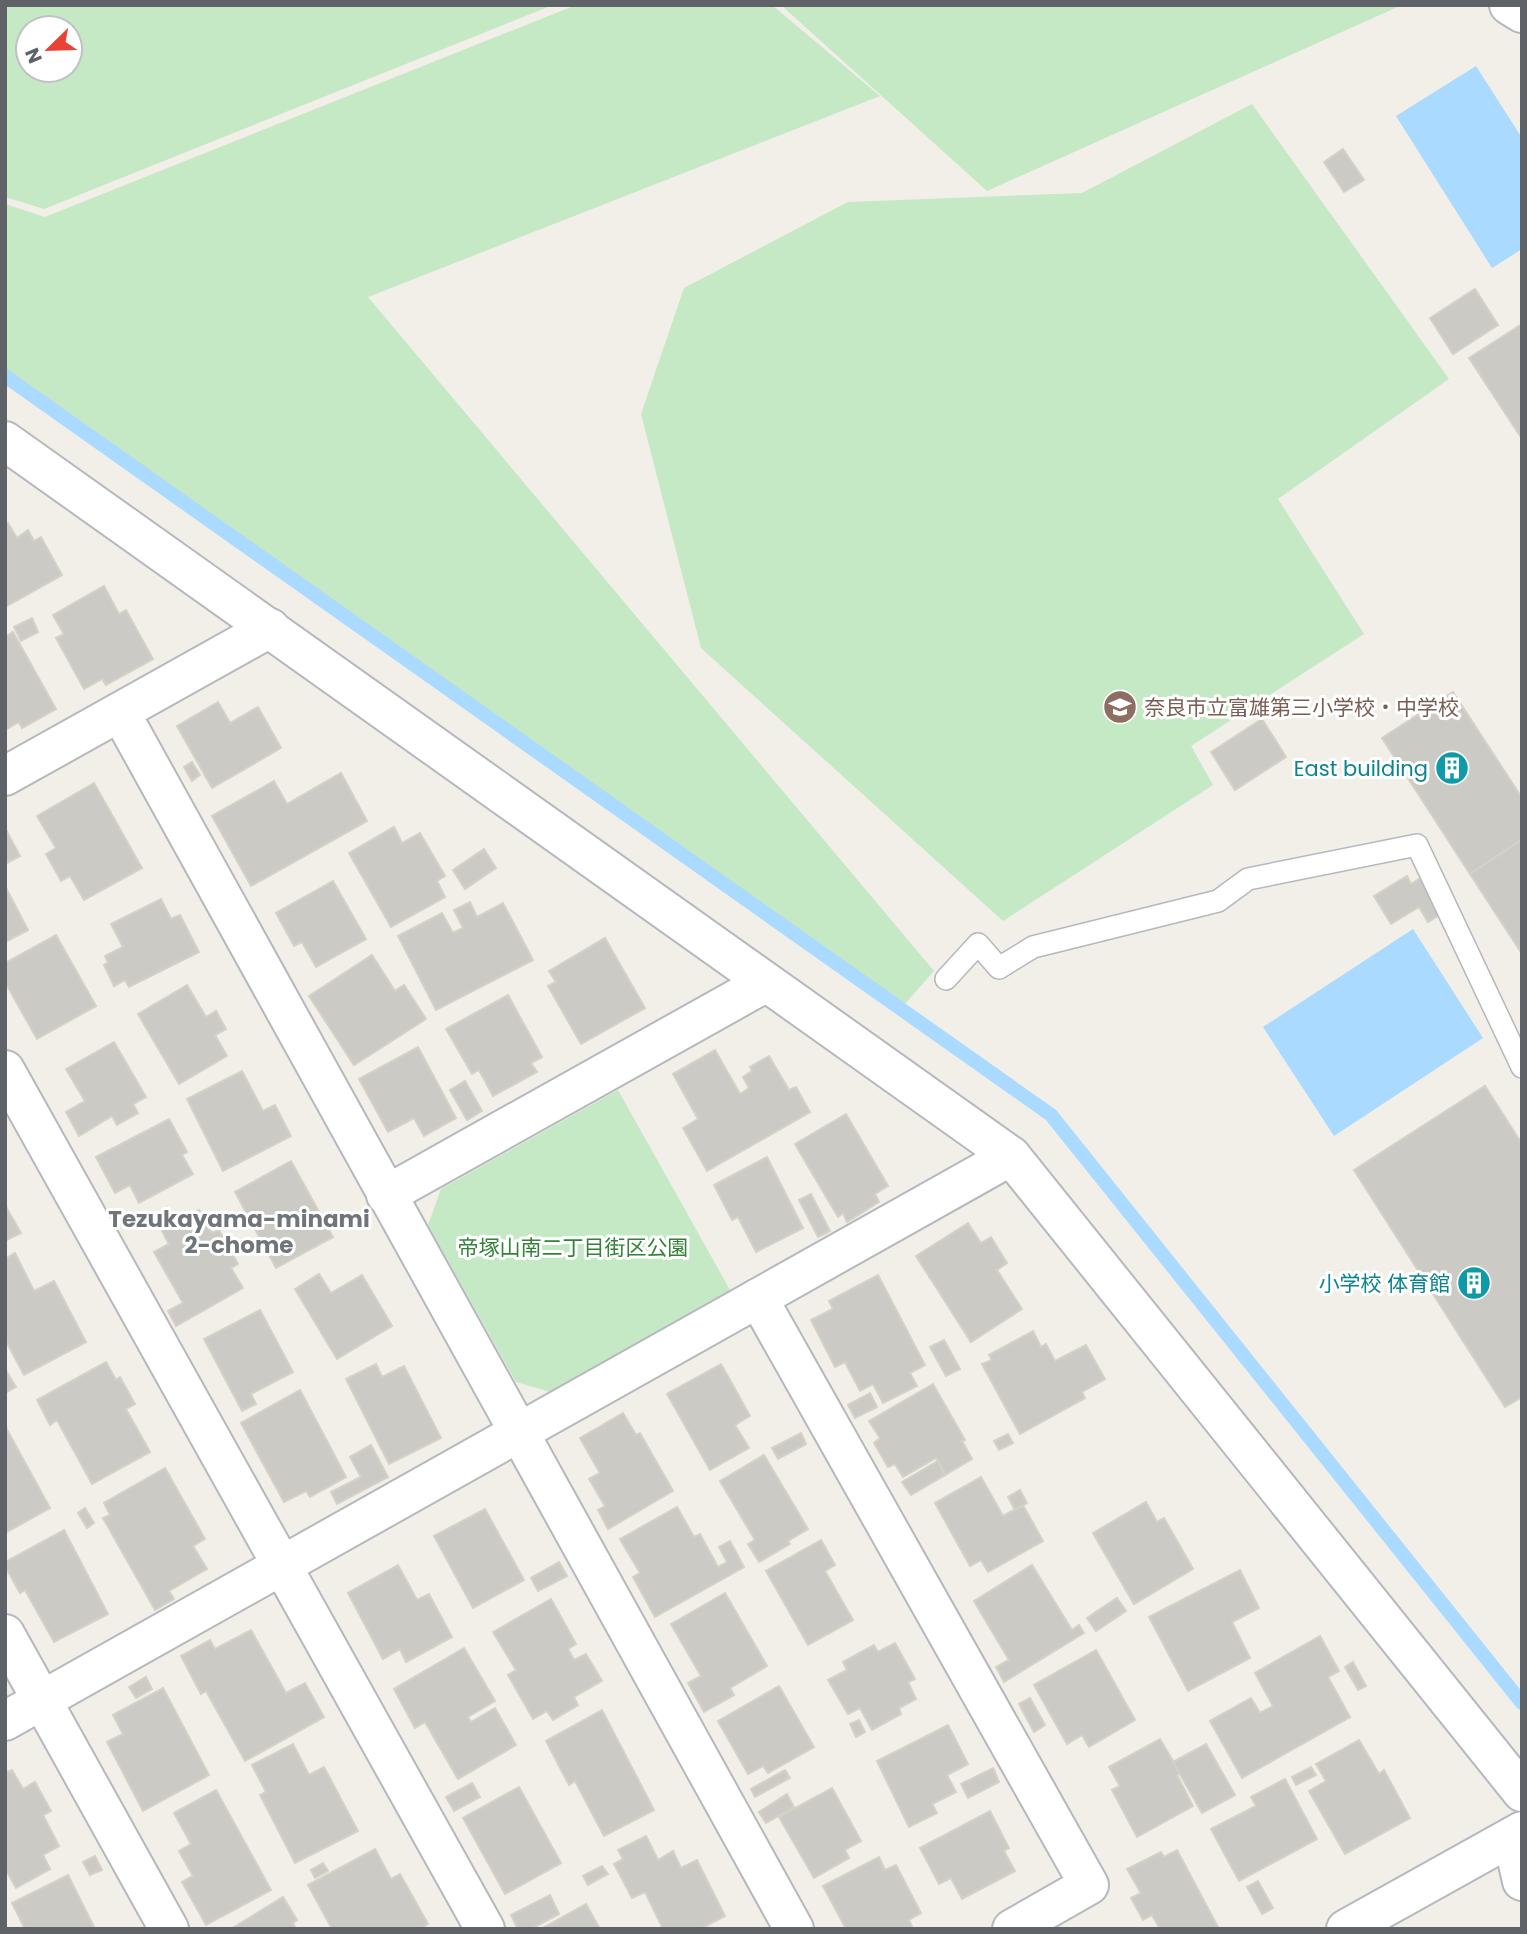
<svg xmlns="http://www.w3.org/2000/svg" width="1527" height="1934" font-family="Poppins,'Noto Sans JP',sans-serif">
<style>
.green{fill:#c5e8c5;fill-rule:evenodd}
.water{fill:#aadaff}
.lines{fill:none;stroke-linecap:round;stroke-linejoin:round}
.stream{stroke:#aadaff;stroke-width:14}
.building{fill:#cccac5;stroke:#d6d1c6;stroke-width:2}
.lane-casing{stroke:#b5b8bc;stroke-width:24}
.street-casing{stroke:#b5b8bc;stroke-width:42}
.lane{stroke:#fff;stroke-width:21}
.street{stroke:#fff;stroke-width:38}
.labels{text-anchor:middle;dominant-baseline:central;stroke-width:6;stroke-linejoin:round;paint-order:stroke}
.education-label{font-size:21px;fill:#785e54;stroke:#fff;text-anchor:start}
.culture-label{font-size:21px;fill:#0d838f;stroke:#fff;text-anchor:end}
.park-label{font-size:21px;fill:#348238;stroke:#fff}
.neighbourhood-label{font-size:23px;font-weight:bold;fill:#70757a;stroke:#fff}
</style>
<rect width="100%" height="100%" fill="#f1efe8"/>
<g class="green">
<path d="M 5,5 L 553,5 L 44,209 L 5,197 ZM 28,28 L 70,28 L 70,70 L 28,70 Z"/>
<polygon points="576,5 772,5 880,96 368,297 934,971 903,1006 5,372 5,204 45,217"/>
<polygon points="781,5 1402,5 987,191"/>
<polygon points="1252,104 1449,379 1278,499 1364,634 1191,746 1213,785 1003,921 701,648 641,414 684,288 848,202 1082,193"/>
<polygon points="618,1090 730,1290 550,1392 516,1382 428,1225 441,1189"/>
</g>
<g class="water">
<polygon points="1476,66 1522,138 1522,249 1492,268 1396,116"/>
<polygon points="1413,929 1483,1038 1334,1136 1263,1027"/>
</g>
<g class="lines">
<polyline class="stream" points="5,376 1051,1115 1522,1703"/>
</g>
<g class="building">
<polygon points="1343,149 1364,180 1344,192 1324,162"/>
<polygon points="1475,289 1498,325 1453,354 1430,318"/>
<polygon points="1522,324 1522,439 1469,358"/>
<polygon points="8,523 17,538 28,530 34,541 41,537 62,575 5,607 5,525"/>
<polygon points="104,586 119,614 126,610 153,659 106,685 102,679 84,689 56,638 64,634 53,615"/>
<polygon points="32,618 38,632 21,641 14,627"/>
<polygon points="13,632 56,709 22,728 19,722 5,730 5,637"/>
<polygon points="1453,692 1522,798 1522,840 1470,874 1382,738"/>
<polygon points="218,702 230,723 258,707 281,748 212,788 177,726"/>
<polygon points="1262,719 1286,757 1235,790 1211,752"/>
<polygon points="192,762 200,775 192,781 184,767"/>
<polygon points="341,773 367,821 251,886 212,816 274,781 287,804"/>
<polygon points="94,783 142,868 84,900 70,876 61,881 46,854 56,848 37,816"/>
<polygon points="394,827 402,843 420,833 445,876 437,881 445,897 391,927 349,853"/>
<polygon points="5,828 20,856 5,864"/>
<polygon points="1520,841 1522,844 1522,954 1470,874"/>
<polygon points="484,849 496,868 465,889 453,870"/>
<polygon points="1407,876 1411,884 1422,877 1444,912 1428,922 1419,907 1391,924 1374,896"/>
<polygon points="333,881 366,939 316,967 302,942 294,946 276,913"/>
<polygon points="5,886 28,930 5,942"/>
<polygon points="161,899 171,919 180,915 199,952 129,987 125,980 114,986 104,965 108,963 105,956 123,947 111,924"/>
<polygon points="470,902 477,917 503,903 533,960 436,1010 398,936 442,913 453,933 463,928 454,910"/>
<polygon points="56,935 96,1006 37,1039 5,982 5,963"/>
<polygon points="605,938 645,1008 581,1044 548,986 556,982 549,971"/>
<polygon points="372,955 395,991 404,985 426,1019 354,1065 309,996"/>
<polygon points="187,985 206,1017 216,1011 226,1029 215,1035 227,1056 179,1084 138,1014"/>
<polygon points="508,995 542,1057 531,1063 537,1072 493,1096 479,1070 472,1074 446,1029"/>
<polygon points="114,1042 146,1097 133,1104 138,1113 117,1125 112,1116 79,1136 66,1112 85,1101 66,1069"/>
<polygon points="418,1047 456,1118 424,1136 414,1118 388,1132 359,1079"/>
<polygon points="715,1050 740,1094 749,1088 743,1077 752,1071 750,1067 769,1056 789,1090 796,1087 810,1112 707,1171 683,1128 698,1119 673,1074"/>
<polygon points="242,1071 263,1111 275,1105 291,1136 223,1171 187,1099"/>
<polygon points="465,1081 482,1111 467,1120 450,1090"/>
<polygon points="1485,1086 1522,1144 1522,1397 1505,1407 1354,1170"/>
<polygon points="846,1114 888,1186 875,1194 879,1202 847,1222 843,1213 838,1217 795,1144"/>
<polygon points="169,1119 187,1152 182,1155 193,1174 139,1203 130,1185 115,1193 96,1157"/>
<polygon points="767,1157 803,1228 756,1252 738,1217 732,1220 714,1185"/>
<polygon points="291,1161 333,1237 276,1268 235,1192"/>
<polygon points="811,1194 830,1231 818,1237 799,1200"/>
<polygon points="5,1205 21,1233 5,1241"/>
<polygon points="199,1210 212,1233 219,1230 238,1264 231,1268 243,1288 176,1326 168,1311 183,1303 154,1252 169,1244 162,1231"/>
<polygon points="968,1223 981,1243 991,1237 1007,1263 997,1270 1022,1309 971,1342 916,1256"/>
<polygon points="15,1253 34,1291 54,1281 86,1342 24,1375 5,1339 5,1259"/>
<polygon points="319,1274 331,1293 362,1275 392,1326 337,1359 295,1289"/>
<polygon points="878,1275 925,1365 910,1373 917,1386 883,1403 873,1384 860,1391 845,1362 835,1367 811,1320 833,1309 829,1301"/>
<polygon points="260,1310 293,1372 251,1394 256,1404 242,1411 204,1339"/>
<polygon points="1033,1331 1041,1347 1046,1344 1055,1361 1086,1345 1105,1379 1082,1392 1085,1398 1020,1434 982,1364 992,1360 989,1355"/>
<polygon points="944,1340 960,1369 946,1376 930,1347"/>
<polygon points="106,1362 116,1380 120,1377 135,1404 126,1409 150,1452 92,1484 57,1420 50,1425 37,1400"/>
<polygon points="376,1364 382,1377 404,1366 441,1438 389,1464 346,1379"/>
<polygon points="721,1364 750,1416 735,1425 749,1448 710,1470 667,1394"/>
<polygon points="5,1369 16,1387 5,1393"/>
<polygon points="933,1384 965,1440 962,1441 972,1459 945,1475 936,1458 903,1477 895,1464 888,1467 874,1443 880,1438 869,1421"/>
<polygon points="300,1390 346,1477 310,1497 306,1491 284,1502 241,1423"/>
<polygon points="870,1393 877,1407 855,1418 848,1405"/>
<polygon points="623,1413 636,1435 640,1433 673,1491 608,1529 598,1510 605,1506 589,1479 600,1473 580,1438"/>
<polygon points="5,1426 50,1508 5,1533"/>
<polygon points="801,1433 806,1444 778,1459 772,1448"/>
<polygon points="1008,1434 1013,1443 999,1450 994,1441"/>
<polygon points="371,1445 388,1477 337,1504 331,1492 361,1477 350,1457"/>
<polygon points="764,1455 808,1529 788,1541 790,1544 759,1562 748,1544 755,1540 720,1481"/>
<polygon points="938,1461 945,1475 911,1495 902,1482"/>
<polygon points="165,1468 205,1539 193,1546 207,1569 169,1591 174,1599 155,1610 103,1518 110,1515 104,1503"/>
<polygon points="981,1477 1003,1516 1023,1505 1043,1541 988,1572 981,1560 970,1566 935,1503"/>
<polygon points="1020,1490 1027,1503 1015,1510 1008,1497"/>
<polygon points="1146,1502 1157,1522 1164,1518 1193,1569 1134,1604 1093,1533"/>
<polygon points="677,1507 694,1537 700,1534 718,1567 727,1562 719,1547 730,1541 744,1567 655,1617 633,1577 640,1573 620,1539"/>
<polygon points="85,1508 94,1523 87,1528 78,1513"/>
<polygon points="485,1509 524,1580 473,1608 434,1536"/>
<polygon points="64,1530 108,1614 54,1642 25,1590 20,1593 5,1566 5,1562"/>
<polygon points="821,1540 835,1565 825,1571 853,1620 808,1645 766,1571"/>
<polygon points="559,1562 567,1576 538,1591 531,1578"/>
<polygon points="398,1565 417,1600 429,1594 452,1637 406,1662 400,1649 383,1659 348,1593"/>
<polygon points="1032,1565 1072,1630 1079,1625 1084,1633 1004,1682 996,1667 1009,1660 974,1601"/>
<polygon points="1240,1570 1259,1608 1232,1622 1250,1658 1188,1691 1149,1617"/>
<polygon points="725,1593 767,1666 730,1688 734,1695 704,1712 688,1683 701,1676 671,1624"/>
<polygon points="1117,1598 1126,1611 1096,1631 1087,1618"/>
<polygon points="551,1599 576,1644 568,1649 574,1660 586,1654 602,1681 574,1697 578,1705 553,1720 547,1711 533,1719 508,1675 516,1670 493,1632"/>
<polygon points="251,1630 286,1693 305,1683 324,1717 245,1761 206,1691 201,1694 181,1656 210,1640 215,1649"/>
<polygon points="1320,1636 1339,1671 1328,1677 1350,1717 1242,1778 1210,1721 1251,1698 1260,1713 1273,1706 1255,1673"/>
<polygon points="895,1643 915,1679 908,1682 916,1699 899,1708 901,1714 872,1730 860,1708 848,1714 828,1680 847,1670 843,1662 874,1645 878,1652"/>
<polygon points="464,1648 495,1701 468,1717 471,1722 495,1708 516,1745 458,1779 425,1722 415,1728 394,1689"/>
<polygon points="1096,1650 1135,1720 1089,1747 1082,1735 1067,1744 1034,1685"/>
<polygon points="1353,1662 1366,1686 1358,1690 1345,1667"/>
<polygon points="146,1677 152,1689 136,1698 129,1687"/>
<polygon points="779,1686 814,1747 768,1773 763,1766 748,1774 718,1721"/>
<polygon points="163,1688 209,1775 143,1811 107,1742 123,1734 113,1715"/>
<polygon points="1030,1698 1045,1725 1034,1732 1019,1704"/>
<polygon points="602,1710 654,1810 604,1836 575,1781 569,1785 546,1741"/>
<polygon points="859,1720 865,1732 856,1737 850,1724"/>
<polygon points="948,1725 968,1764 947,1775 956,1792 932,1804 937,1813 909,1827 877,1761"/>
<polygon points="1160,1739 1180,1773 1177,1775 1193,1806 1137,1837 1112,1790 1120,1786 1109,1767"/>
<polygon points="1359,1740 1379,1774 1384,1770 1410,1818 1345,1854 1309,1791 1326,1781 1316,1764"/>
<polygon points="293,1744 309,1775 324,1767 358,1831 295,1863 260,1795 266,1792 252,1765"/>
<polygon points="1206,1744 1235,1795 1202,1813 1173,1762"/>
<polygon points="1311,1767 1316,1775 1296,1785 1292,1777"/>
<polygon points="993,1768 999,1782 968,1798 961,1784"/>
<polygon points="12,1770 23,1789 35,1782 51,1811 43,1815 59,1846 43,1855 50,1869 16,1888 5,1868 5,1773"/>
<polygon points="785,1770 790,1778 755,1797 751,1789"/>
<polygon points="1285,1779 1317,1839 1239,1881 1211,1829 1256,1806 1251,1797"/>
<polygon points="472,1783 480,1797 454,1811 446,1797"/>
<polygon points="519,1787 561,1863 505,1894 463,1818"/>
<polygon points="832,1788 861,1841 845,1850 849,1858 814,1878 779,1817"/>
<polygon points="216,1790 271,1890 206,1925 182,1882 193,1876 179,1851 191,1844 174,1813"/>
<polygon points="787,1794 794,1807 766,1823 759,1812"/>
<polygon points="990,1811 1009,1848 1004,1851 1015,1871 962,1899 951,1878 939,1884 920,1848"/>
<polygon points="646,1836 658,1860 673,1851 681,1868 697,1860 725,1916 700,1929 663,1929 645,1892 632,1898 614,1864 623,1859 618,1850"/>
<polygon points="375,1849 391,1879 400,1874 428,1924 420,1929 332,1929 308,1885"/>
<polygon points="1177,1850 1219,1929 1160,1929 1152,1915 1143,1920 1131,1898 1141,1893 1127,1869 1161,1852 1164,1857"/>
<polygon points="95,1856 102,1870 90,1875 83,1862"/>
<polygon points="879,1857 885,1870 896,1865 921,1913 909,1920 913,1929 846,1929 823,1886"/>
<polygon points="323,1863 328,1871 315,1878 311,1870"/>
<polygon points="602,1866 608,1874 588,1885 583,1876"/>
<polygon points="68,1875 95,1929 25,1929 12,1903"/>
<polygon points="1258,1881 1273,1908 1262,1914 1247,1887"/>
<polygon points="550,1895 559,1914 531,1929 518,1929 511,1915"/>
<polygon points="283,1897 297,1920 293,1923 296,1929 231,1929"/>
<polygon points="586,1904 600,1929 541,1929"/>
</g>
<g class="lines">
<g class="lane-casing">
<polyline id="lane" points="946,979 978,944 999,968 1033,947 1218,901 1248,879 1417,845 1522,1067"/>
</g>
<g class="street-casing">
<g id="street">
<polyline points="1509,5 1522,13"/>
<polyline points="5,441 1011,1156 1522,1792"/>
<polyline points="120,712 794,1929"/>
<polyline points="5,776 270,628"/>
<polyline points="5,1070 485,1929"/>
<polyline points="386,1195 765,983"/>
<polyline points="758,1298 1089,1885 1012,1929"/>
<polyline points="5,1634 169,1929"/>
<polyline points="5,1721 1011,1156"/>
<polyline points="1512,1837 1522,1881"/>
<polyline points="1346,1929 1522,1831"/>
</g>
</g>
<use href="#lane" class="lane"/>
<use href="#street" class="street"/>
</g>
<defs>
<g id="school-disc" transform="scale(1.75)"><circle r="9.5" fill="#8d6e63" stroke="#fff"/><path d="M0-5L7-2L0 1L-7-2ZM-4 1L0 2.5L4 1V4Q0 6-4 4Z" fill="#fff"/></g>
<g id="building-disc" transform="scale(1.75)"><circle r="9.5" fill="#0f9aa8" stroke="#fff"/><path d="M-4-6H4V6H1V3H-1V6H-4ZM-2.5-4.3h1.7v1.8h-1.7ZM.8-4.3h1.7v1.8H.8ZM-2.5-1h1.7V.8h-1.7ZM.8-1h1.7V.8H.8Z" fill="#fff"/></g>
</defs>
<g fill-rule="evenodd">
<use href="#school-disc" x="1120" y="707"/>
<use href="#building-disc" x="1452" y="768"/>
<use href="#building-disc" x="1474" y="1283"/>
</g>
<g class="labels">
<g class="education-label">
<text x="1144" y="707">奈良市立富雄第三小学校・中学校</text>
</g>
<g class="culture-label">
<text x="1428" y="768">East building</text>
<text x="1450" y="1283">小学校 体育館</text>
</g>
<g class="park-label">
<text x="573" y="1247">帝塚山南二丁目街区公園</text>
</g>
<g class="neighbourhood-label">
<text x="239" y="1219">Tezukayama-minami<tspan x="239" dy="26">2-chome</tspan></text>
</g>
</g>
<rect width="1527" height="1934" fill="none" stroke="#5f6368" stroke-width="14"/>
<g transform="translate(49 49) rotate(247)"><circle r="33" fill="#ffffff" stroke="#bfc1c3" stroke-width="2"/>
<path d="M0-5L12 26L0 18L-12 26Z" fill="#ea4335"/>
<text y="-10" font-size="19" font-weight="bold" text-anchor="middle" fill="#5f6368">N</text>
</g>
</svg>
